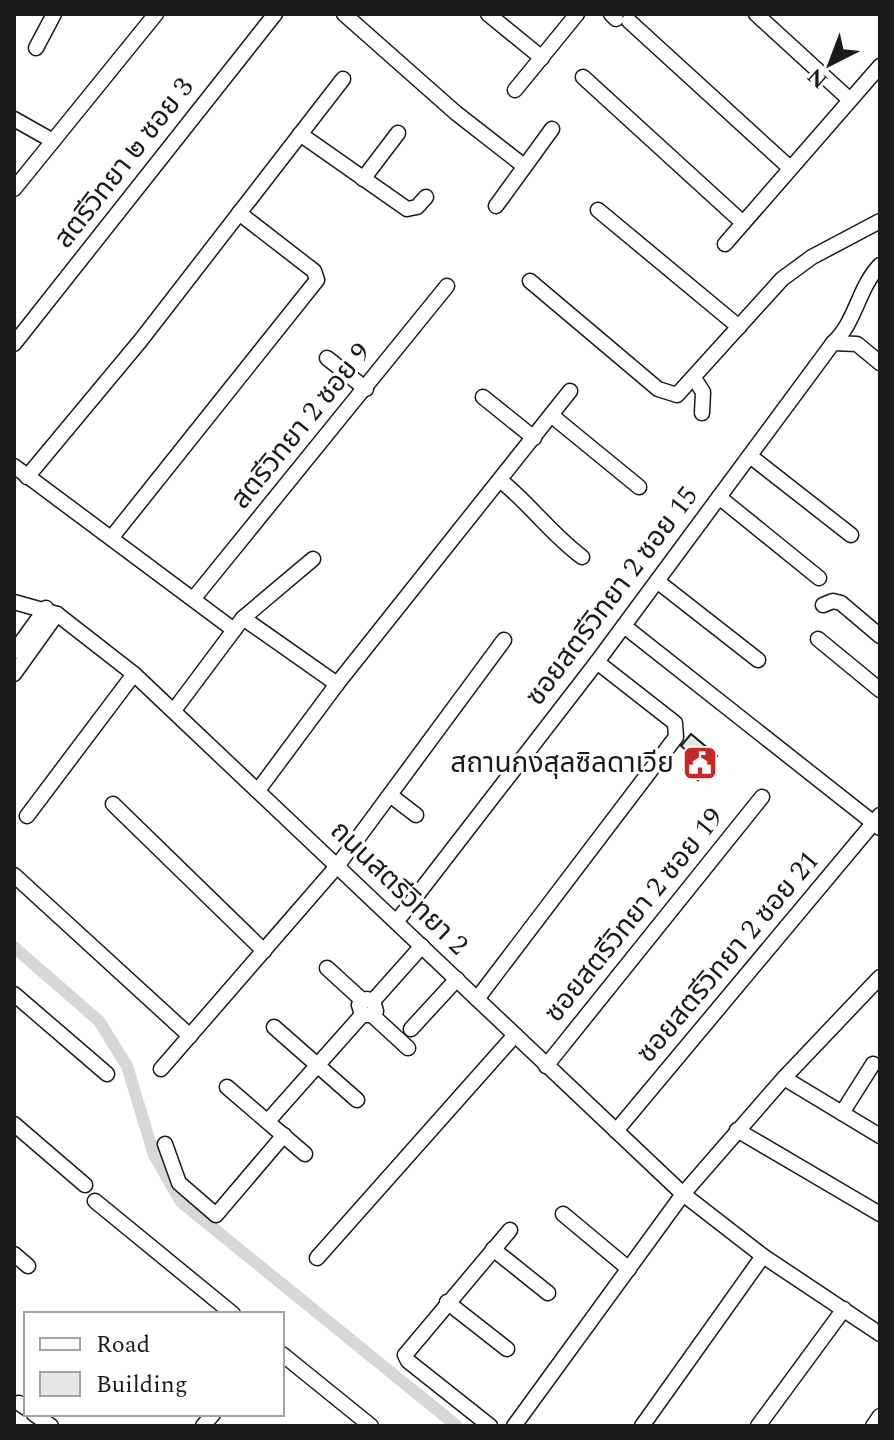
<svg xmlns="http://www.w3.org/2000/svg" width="894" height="1440" font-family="Spectral,'Noto Sans Thai',serif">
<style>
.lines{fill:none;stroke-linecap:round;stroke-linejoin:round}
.canal{stroke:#d7d7d7;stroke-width:12}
.building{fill:#e6e6e6;stroke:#1a1a1a;stroke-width:2}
.minor-casing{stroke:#1a1a1a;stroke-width:17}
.minor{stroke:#fff;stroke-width:14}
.labels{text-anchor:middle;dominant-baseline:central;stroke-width:6;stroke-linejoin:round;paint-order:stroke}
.street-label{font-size:28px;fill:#1a1a1a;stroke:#fff}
.poi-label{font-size:28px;fill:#1a1a1a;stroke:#fff;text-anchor:end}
</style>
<rect width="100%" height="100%" fill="#fff"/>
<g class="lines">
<polyline class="canal" points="14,947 99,1021 127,1066 154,1155 181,1202 457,1426"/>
</g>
<polygon class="building" points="691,734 717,756 698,780 684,769 694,757 681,746"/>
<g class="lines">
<g class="minor-casing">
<g id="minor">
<polyline points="344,14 456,113 524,166"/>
<polyline points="488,14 542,58"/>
<polyline points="611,14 616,19"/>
<polyline points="756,14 850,100"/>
<polyline points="629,21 790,168"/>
<polyline points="36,48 54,14"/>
<polyline points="583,77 743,223"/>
<polyline points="515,90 577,14"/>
<polyline points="14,119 53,141"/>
<polyline points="300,134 407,209 417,207 426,197"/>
<polyline points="363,179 398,133"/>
<polyline points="14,189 156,14"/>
<polyline points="496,206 552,129"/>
<polyline points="598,210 739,327"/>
<polyline points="725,244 880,66"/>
<polyline points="530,281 658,389 677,395 782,279 812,257 880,221"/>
<path d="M 833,343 C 856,322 858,288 880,265"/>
<polyline points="14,344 275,14"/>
<polyline points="327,358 366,389"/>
<polyline points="694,378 703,392 702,413"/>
<polyline points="483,397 534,438"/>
<polyline points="551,415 639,487"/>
<polyline points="750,456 851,535"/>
<polyline points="14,466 234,630"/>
<polyline points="27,477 141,340 343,79"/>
<path d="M 500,480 C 530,504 551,534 582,557"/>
<polyline points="719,497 819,578"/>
<polyline points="112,537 317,280 314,271 239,213"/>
<polyline points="657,581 758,660"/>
<polyline points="194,598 447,286"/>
<polyline points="14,602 57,614 134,674 683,1194 763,1256 880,1334"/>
<polyline points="823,605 833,601 841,603 880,636"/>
<polyline points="243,618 337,684"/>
<polyline points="624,626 880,828"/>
<polyline points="818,639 880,690"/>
<polyline points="14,652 46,608"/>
<polyline points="14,674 57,614"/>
<polyline points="175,709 243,618 313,559"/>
<polyline points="259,789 337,684 570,391"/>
<polyline points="390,795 416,815"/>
<polyline points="113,804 264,951"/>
<polyline points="27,816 134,674"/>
<polyline points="14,875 190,1036"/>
<polyline points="397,921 597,662 833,343 857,344 880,363"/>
<polyline points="327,968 362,1000"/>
<polyline points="14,994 107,1074"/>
<polyline points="477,999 676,737 675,723 597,662"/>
<polyline points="373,1001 422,946"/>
<polyline points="372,1015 408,1048"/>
<polyline points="274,1027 357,1100"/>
<polyline points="411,1029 457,979"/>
<polyline points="546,1066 762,797"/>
<polyline points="161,1069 338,865 504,640"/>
<polyline points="784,1078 880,1136"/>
<polyline points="227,1087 305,1154"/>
<polyline points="842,1113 873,1064"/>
<polyline points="268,1121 362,1015 372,1015 376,1011 373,1001 367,999 359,1005 362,1015"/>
<polyline points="14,1124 85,1185"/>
<polyline points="737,1130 880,1214"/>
<polyline points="616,1131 880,815"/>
<polyline points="165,1144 179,1183 216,1215 284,1135"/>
<polyline points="95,1201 233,1314"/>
<polyline points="563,1214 629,1269"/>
<polyline points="493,1249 548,1293"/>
<polyline points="14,1254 28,1266"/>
<polyline points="317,1258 515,1035"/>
<polyline points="447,1302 507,1349"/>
<polyline points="282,1354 371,1426"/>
<polyline points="19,1403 26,1408"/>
<polyline points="34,1414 51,1426"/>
<polyline points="203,1426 213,1414"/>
<polyline points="490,1426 408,1361 405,1355 510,1230"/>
<polyline points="514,1426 683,1194 784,1078 880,977"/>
<polyline points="642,1426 763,1256"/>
<polyline points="758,1426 844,1309"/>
<polyline points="873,1426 880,1416"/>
</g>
</g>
<use href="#minor" class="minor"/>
</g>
<defs>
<g id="civic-square" transform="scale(1.8)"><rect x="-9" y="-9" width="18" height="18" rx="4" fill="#c62828" stroke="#fff"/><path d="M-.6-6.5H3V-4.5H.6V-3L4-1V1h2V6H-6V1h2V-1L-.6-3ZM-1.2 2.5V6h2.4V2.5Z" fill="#fff"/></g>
</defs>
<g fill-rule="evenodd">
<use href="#civic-square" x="700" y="763"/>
</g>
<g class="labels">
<g class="street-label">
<text transform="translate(124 163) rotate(-52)">สตรีวิทยา ๒ ซอย 3</text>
<text transform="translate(301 426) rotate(-51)">สตรีวิทยา 2 ซอย 9</text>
<text transform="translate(612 596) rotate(-53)">ซอยสตรีวิทยา 2 ซอย 15</text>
<text transform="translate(399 888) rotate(44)">ถนนสตรีวิทยา 2</text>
<text transform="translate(634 915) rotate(-51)">ซอยสตรีวิทยา 2 ซอย 19</text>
<text transform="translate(728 957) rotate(-50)">ซอยสตรีวิทยา 2 ซอย 21</text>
</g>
<g class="poi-label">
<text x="674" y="763">สถานกงสุลซิลดาเวีย</text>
</g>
</g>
<rect width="894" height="1440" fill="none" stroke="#1a1a1a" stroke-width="32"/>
<rect x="24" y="1312" width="260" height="104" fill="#ffffff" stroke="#a3a3a3" stroke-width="2"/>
<rect x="40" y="1338" width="40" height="12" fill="#ffffff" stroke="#a3a3a3" stroke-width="2"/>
<text x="96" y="1352" font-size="24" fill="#1a1a1a">Road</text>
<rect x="40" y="1372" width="40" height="24" fill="#e6e6e6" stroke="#a3a3a3" stroke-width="2"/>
<text x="96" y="1392" font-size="24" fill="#1a1a1a">Building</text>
<g transform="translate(830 64) rotate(222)" stroke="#ffffff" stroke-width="6" paint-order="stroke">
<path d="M0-6L14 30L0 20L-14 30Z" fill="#1a1a1a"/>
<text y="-12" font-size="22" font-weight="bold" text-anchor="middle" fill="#1a1a1a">N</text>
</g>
</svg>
